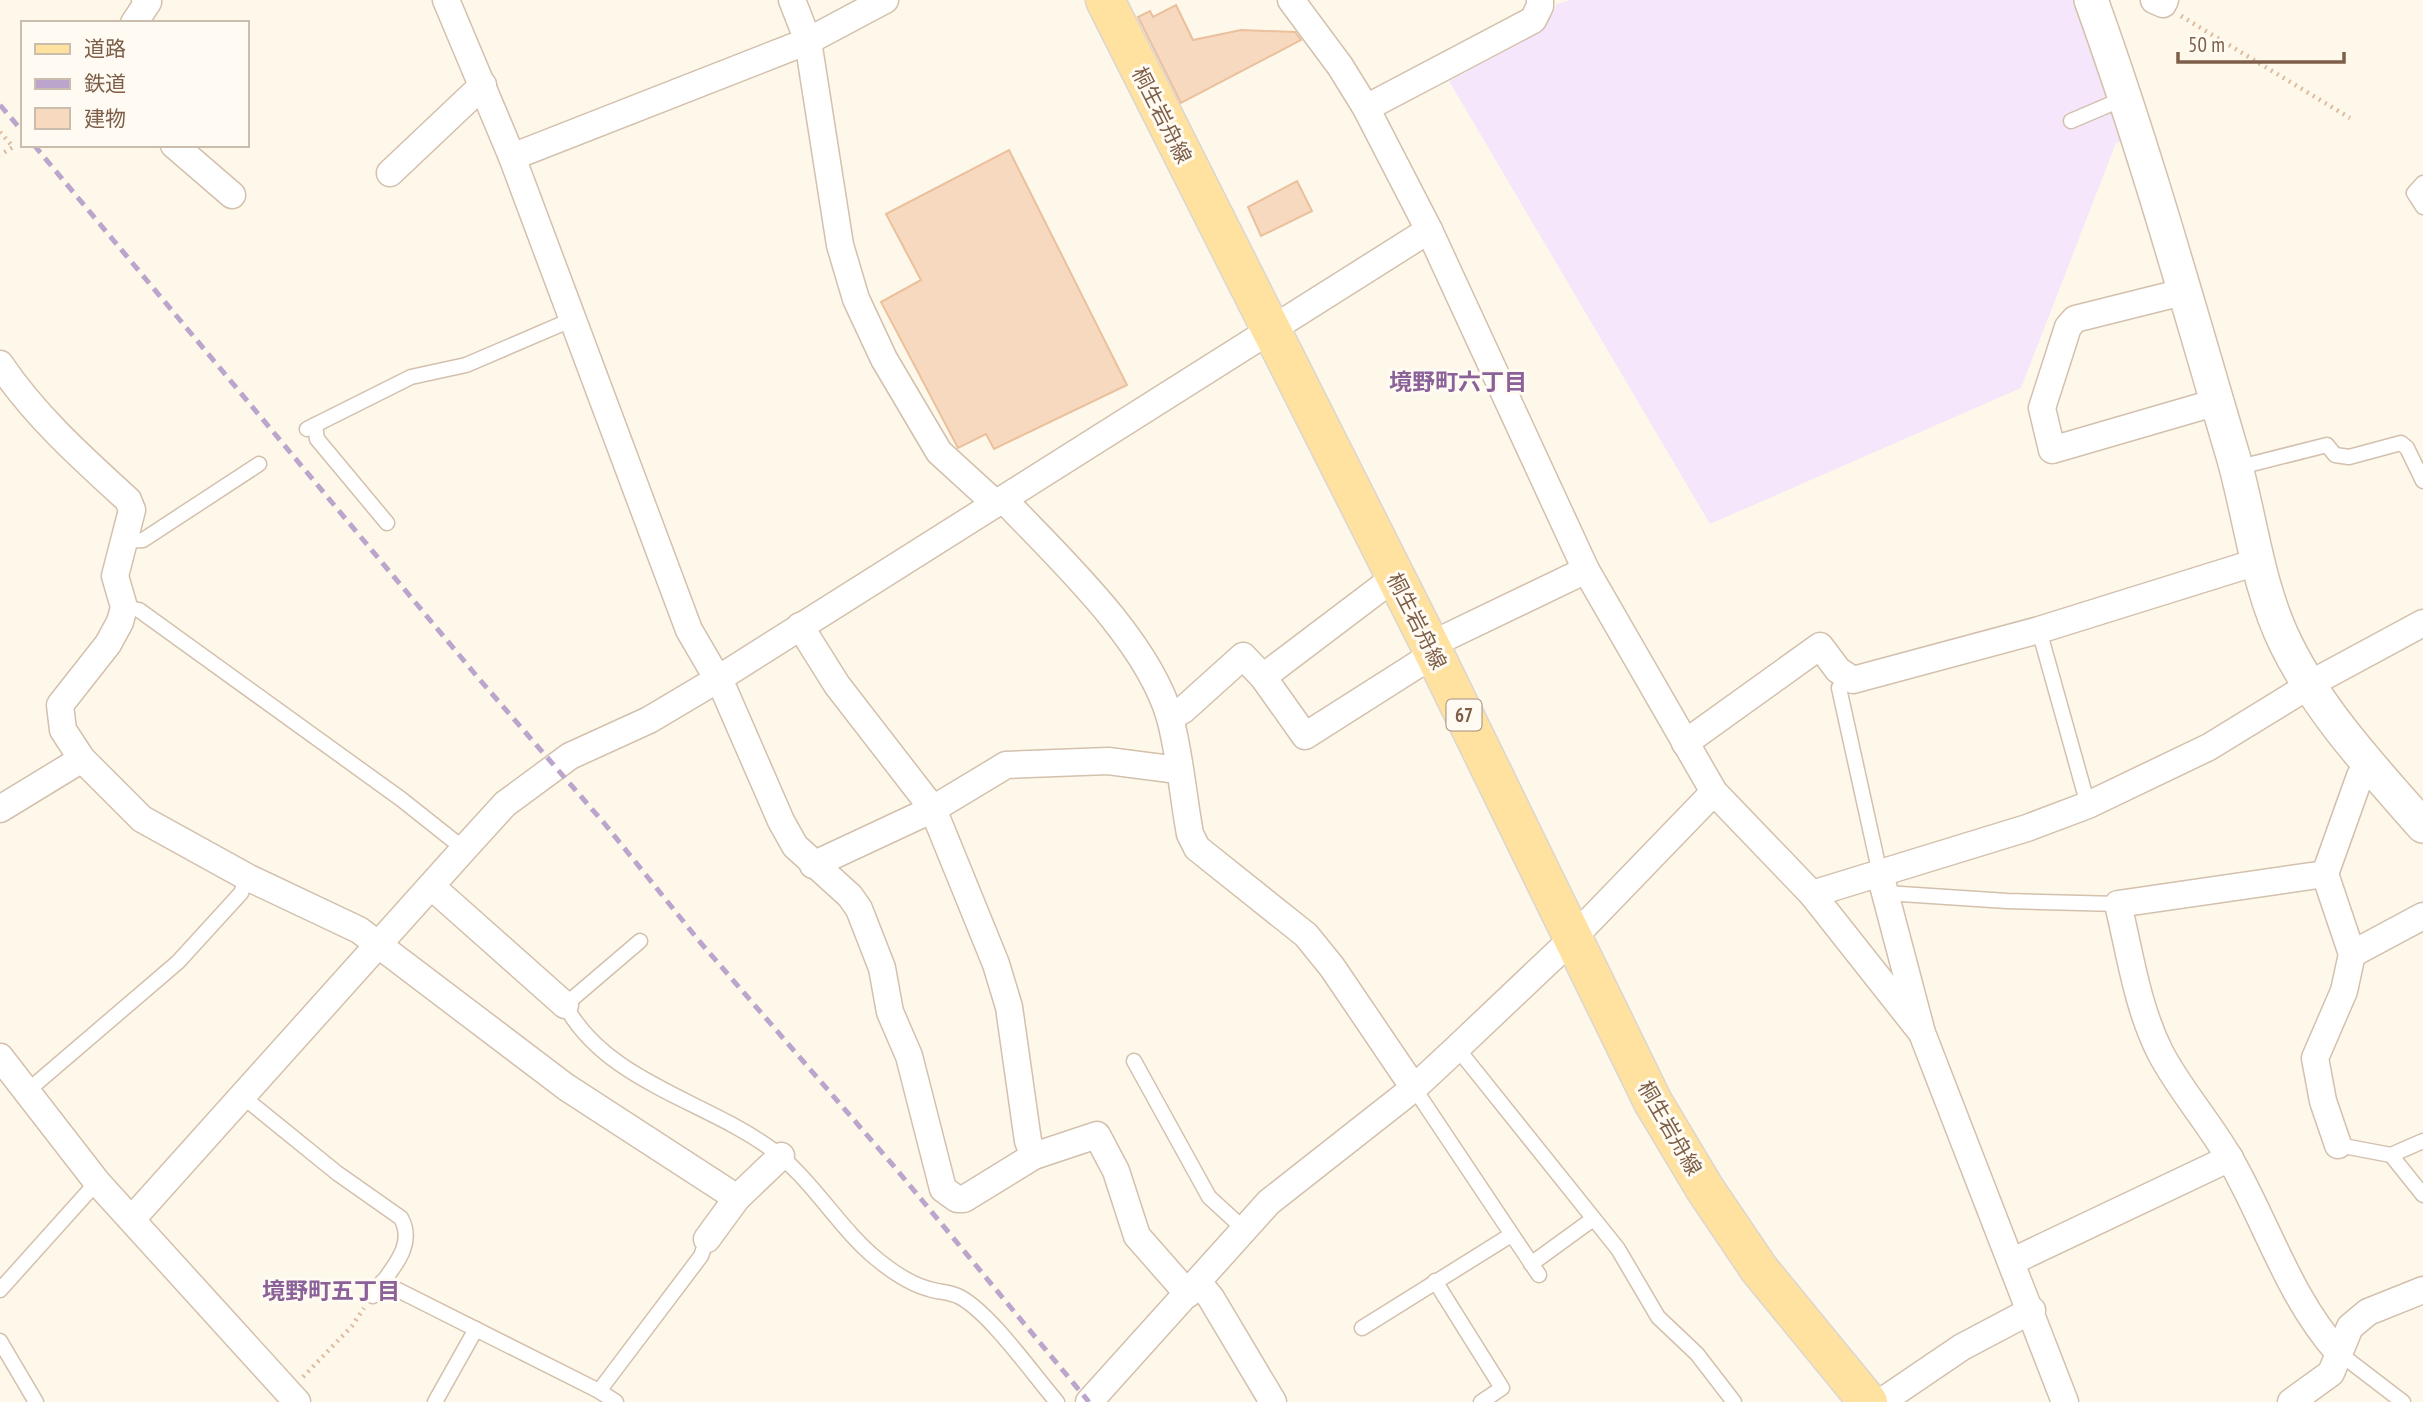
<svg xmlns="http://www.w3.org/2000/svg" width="2423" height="1402" font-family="'PT Sans Narrow','Noto Sans JP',sans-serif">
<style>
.education{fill:#f5e6fb}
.building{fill:#f7d9bf;stroke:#ebc09d;stroke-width:2}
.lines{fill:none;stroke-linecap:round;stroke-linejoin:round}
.service-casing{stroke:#d3c0ad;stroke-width:17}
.minor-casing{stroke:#d3c0ad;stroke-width:29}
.tertiary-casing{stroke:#d3c0ad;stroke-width:36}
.primary-casing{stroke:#ddd5d0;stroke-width:41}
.path{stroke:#ddbca0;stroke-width:4.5;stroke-dasharray:2 5;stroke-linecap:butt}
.service{stroke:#fff;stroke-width:14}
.minor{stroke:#fff;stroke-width:26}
.tertiary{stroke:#fff;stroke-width:33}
.primary{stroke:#ffe2a0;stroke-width:38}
.rail{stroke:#bca5cc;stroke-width:5;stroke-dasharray:10 7;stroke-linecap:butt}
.labels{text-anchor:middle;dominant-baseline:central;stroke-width:6;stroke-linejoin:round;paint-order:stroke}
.shield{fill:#fffbf2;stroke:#a48e7c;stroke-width:2}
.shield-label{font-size:19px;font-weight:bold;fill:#7d5f49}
.street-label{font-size:21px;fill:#7d5f49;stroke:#fffbf2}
.neighbourhood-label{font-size:23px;font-weight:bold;fill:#8a6299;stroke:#fffbf2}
</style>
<rect width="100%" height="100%" fill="#fef8ea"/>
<polygon class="education" points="1570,0 2075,0 2121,142 2116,143 2021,388 1710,524 1449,81 1540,32 1557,4"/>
<g class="building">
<polygon points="1176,5 1193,40 1241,30 1295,32 1301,40 1181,103 1138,17 1150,11 1153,17"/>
<polygon points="1009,150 1127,385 994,449 986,434 958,448 881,302 921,280 886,214"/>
<polygon points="1297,181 1312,211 1261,236 1248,207"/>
</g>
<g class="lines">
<g class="service-casing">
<g id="service">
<polyline points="2071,121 2125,98"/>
<polyline points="2423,183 2414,193 2423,207"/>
<polyline points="315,425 317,439 387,523"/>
<polyline points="307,429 411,377 466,365 571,320"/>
<polyline points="2236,468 2327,445 2335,455 2349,457 2401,443 2407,448 2423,481"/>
<polyline points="123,541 143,540 259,464"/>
<polyline points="124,607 139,610 401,799 464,849"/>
<polyline points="2039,630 2088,805"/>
<polyline points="1853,680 1839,688 1880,874"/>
<polyline points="1886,893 2007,901 2118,904"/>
<path d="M 640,941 L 565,1005 C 605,1080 702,1100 767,1146 C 811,1176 837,1227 878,1260 C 894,1273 910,1284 929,1289 C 938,1292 951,1292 960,1297 C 991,1314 1032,1373 1057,1402"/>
<polyline points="1457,1048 1618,1249 1658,1317 1697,1354 1734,1402"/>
<polyline points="1134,1061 1209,1197 1245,1230"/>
<polyline points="1414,1088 1539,1275"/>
<polyline points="25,1093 178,962 241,893 247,877"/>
<path d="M 242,1096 L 337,1173 L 401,1218 C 417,1247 389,1271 373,1296"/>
<polyline points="2338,1145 2391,1155 2423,1141"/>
<polyline points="2391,1155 2423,1195"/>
<polyline points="1531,1264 1593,1219"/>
<polyline points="1435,1281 1502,1388 1481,1402"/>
<polyline points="382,1282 599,1391 701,1256 707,1239"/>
<polyline points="0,1290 97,1182"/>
<polyline points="1362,1328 1511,1235"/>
<polyline points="0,1341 36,1402"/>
<polyline points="2339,1353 2403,1402"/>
<polyline points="599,1391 616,1402"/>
<polyline points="435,1402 476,1329"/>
</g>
</g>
<g class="minor-casing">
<g id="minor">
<polyline points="446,0 512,157 689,630 724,690 781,821 795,846 850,896 859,909 882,968 890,1012 909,1056 943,1189 957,1199 964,1199 1034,1156 1097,1135 1116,1171 1137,1236 1188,1294"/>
<polyline points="792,0 808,41 840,245 856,299 884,359 939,452 996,504"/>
<polyline points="1291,0 1340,66 1366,108 1429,230 1586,570 1714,792 1812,894 1922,1033"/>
<polyline points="2154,0 2163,4 2165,0"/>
<polyline points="134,23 148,2 145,0"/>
<polyline points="1366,108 1533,20 1540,6 1540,0"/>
<polyline points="174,145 232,195"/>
<polyline points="512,157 808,41 885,0"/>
<polyline points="390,173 483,85"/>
<polyline points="2183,292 2075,319 2068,327 2042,408 2052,450 2217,402"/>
<path d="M 0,364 C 35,416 82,458 128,500 L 132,510 L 115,576 L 124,607 L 120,622 L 108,644 L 60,705 L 63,730 L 82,759 L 142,819 L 247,877 L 359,930 L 566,1087 L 737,1198"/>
<path d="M 1004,500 C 1059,558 1148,640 1170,718 C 1180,755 1183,796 1190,834 L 1197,848 L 1306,935 L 1332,967 L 1414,1088"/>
<polyline points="1395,577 1263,677 1305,736 1434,654"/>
<polyline points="800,626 837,685 933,809 996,964 1009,1007 1028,1141 1034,1156"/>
<polyline points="1430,645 1586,570"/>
<polyline points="1170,717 1183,710 1243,656 1263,677"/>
<polyline points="1685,743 1820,646 1838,670 1853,680 2039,630 2257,562"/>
<polyline points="0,809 82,759"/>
<polyline points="813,865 933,809 1006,765 1108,761 1178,770"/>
<polyline points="1880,874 1922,1033 2065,1402"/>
<polyline points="2325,874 2352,954 2344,991 2315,1058 2323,1101 2338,1145"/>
<polyline points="431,886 565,1005"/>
<polyline points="1812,894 2027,828 2088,805 2209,747 2323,677 2423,623"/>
<polyline points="2352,954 2423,916"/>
<polyline points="0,1057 97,1182 297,1402"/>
<polyline points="132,1219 464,849 505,804 570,756 649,720 718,679 1429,230"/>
<polyline points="707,1239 737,1198 781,1156"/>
<polyline points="2013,1261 2230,1158"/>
<polyline points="1199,1283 1211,1298 1273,1402"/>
<path d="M 2339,1353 C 2289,1298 2267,1223 2230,1159 C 2209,1122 2179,1089 2160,1052 C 2137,1006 2130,954 2118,904 L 2325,874 L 2360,776 L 2368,763"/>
<polyline points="1089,1402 1269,1202 1414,1088 1457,1048 1572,939 1714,792"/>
<polyline points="1881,1402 1962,1347 2032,1310"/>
<polyline points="2291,1402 2331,1373 2350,1327 2368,1312 2423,1290"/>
</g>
</g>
<g class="tertiary-casing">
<path id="tertiary" d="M 2091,0 C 2145,149 2188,304 2233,456 C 2251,519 2257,585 2286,644 C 2320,713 2373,769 2423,826"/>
</g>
<g class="primary-casing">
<polyline id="primary" points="1105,0 1430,645 1653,1102 1705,1189 1759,1269 1868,1402"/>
</g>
<g class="path">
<polyline points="2181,16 2350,118"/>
<polyline points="0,132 13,147 0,155"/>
<polyline points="303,1377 352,1326 364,1308"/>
</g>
<use href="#service" class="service"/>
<use href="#minor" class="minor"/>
<use href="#tertiary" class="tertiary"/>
<use href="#primary" class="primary"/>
<g class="rail">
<polyline points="0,105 23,132"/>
<polyline points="34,145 480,680 604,823 700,942 892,1164 1089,1402"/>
</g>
</g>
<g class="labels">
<rect class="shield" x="1446.5" y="699.5" width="35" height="31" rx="5"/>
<g class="shield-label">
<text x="1464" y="715">67</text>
</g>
<g class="street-label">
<text transform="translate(1162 115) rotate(63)">桐生岩舟線</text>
<text transform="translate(1417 621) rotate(63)">桐生岩舟線</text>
<text transform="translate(1670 1128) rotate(60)">桐生岩舟線</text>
</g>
<g class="neighbourhood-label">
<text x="1458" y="381">境野町六丁目</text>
<text x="331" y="1290">境野町五丁目</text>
</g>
</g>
<rect x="21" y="21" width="228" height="126" fill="#fffbf2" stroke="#cbbdae" stroke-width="2"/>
<rect x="35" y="44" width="35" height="10" fill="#ffe2a0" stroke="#cbbdae" stroke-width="2"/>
<text x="84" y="56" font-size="21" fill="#7d5f49">道路</text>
<rect x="35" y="79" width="35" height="10" fill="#bca5cc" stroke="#cbbdae" stroke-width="2"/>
<text x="84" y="91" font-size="21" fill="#7d5f49">鉄道</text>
<rect x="35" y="108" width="35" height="21" fill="#f7d9bf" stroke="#cbbdae" stroke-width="2"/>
<text x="84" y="126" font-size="21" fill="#7d5f49">建物</text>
<path d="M2178 52v10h166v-10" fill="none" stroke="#7d5f49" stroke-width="3.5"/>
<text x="2188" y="52" font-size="21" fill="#7d5f49" stroke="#fffbf2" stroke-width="5" paint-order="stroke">50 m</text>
</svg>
